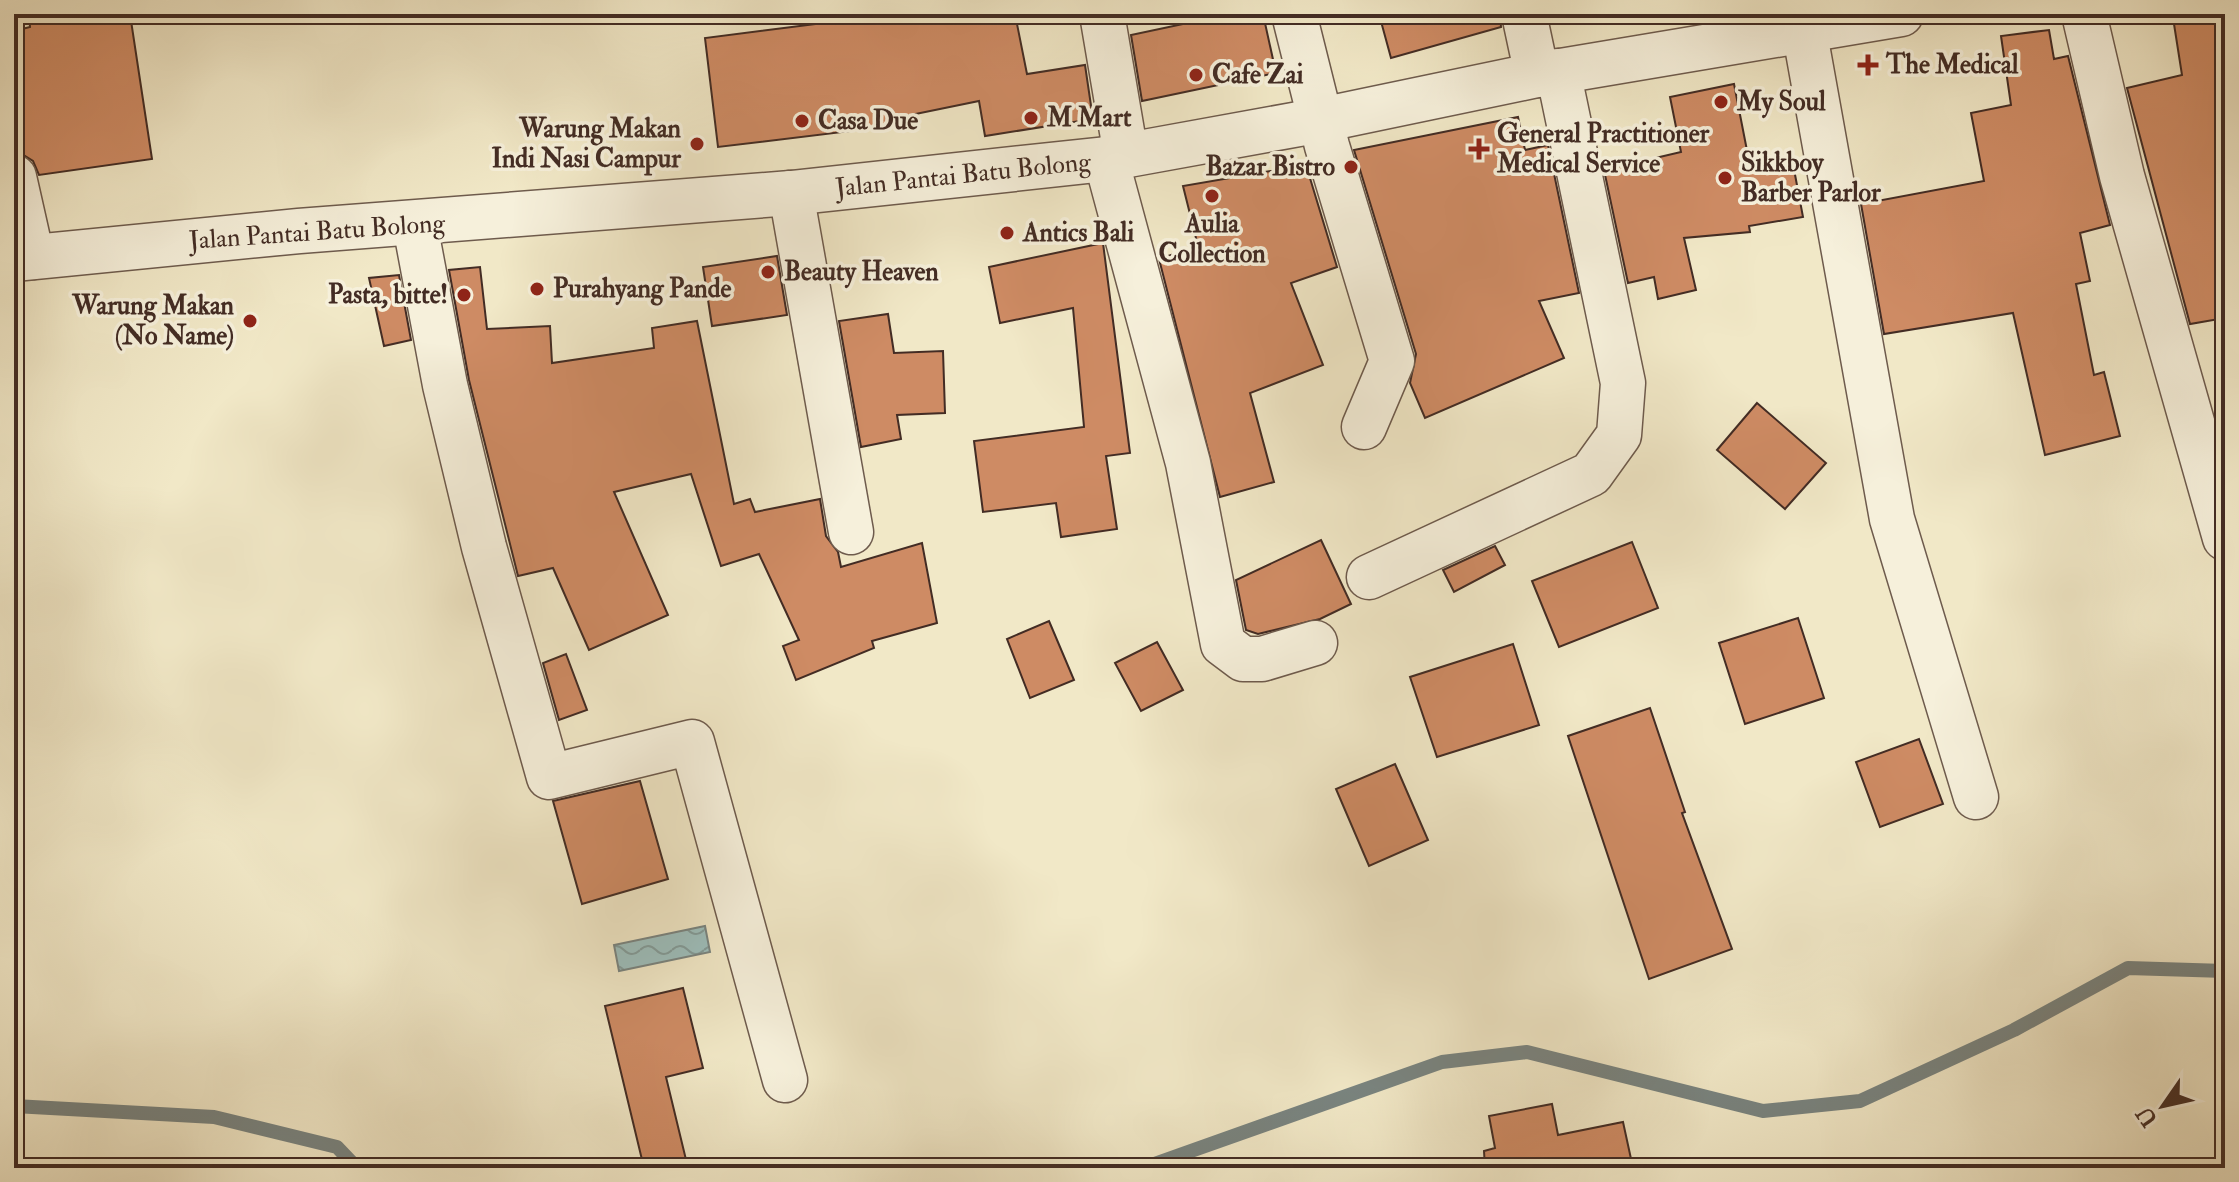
<svg xmlns="http://www.w3.org/2000/svg" width="2239" height="1182" font-family="'IM FELL Double Pica',serif">
<style>
.water{fill:url(#water-waves);stroke:#798480;stroke-width:2}
.lines{fill:none;stroke-linecap:round;stroke-linejoin:round}
.stream{stroke:#798480;stroke-width:14}
.building{fill:#ce8b64;stroke:#432c24;stroke-width:2}
.minor-casing{stroke:#6e5b4d;stroke-width:47}
.minor{stroke:#f6f0db;stroke-width:44}
.poi-dot{fill:#8f2418;stroke:#f6f0db;stroke-width:3}
.labels{text-anchor:middle;dominant-baseline:central;stroke-width:7;stroke-linejoin:round;paint-order:stroke}
.poi-label{font-size:26px;font-weight:bold;fill:#432c24;stroke:#f6f0db;text-anchor:start}
.street-label{font-size:26px;fill:#432c24;stroke:#f6f0db}
</style>
<defs>
<pattern id="water-waves" width="16" height="10" patternUnits="userSpaceOnUse" patternTransform="scale(2)"><rect width="16" height="10" fill="#9dbfbd"/><path d="M0 5q4-4 8 0t8 0" fill="none" stroke="#829b99"/></pattern>
</defs>
<rect width="100%" height="100%" fill="#f1e8c7"/>
<filter id="stains"><feTurbulence type="fractalNoise" baseFrequency=".0025" numOctaves="4"/><feColorMatrix values="0 0 0 0 .2 0 0 0 0 .09 0 0 0 0 .02 0 0 0 .5 -.17"/></filter>
<radialGradient id="worn" r=".72"><stop offset=".6" stop-color="#630" stop-opacity="0"/><stop offset="1" stop-color="#630" stop-opacity=".3"/></radialGradient>
<polygon class="water" points="705,926 710,952 619,971 614,945"/>
<g class="lines">
<g class="stream">
<polyline points="14,1106 214,1117 337,1147 357,1168"/>
<polyline points="1143,1168 1442,1062 1527,1052 1763,1111 1860,1101 2014,1030 2128,968 2225,971"/>
</g>
</g>
<g class="building">
<polygon points="29,14 130,14 152,159 39,175 33,161 22,154 14,113 14,31 30,27"/>
<polygon points="895,14 1015,14 1027,74 1085,65 1093,119 985,136 979,101 891,119 892,126 718,147 705,38"/>
<polygon points="1230,14 1263,14 1276,73 1142,101 1131,35"/>
<polygon points="1379,14 1500,14 1501,27 1391,58"/>
<polygon points="2216,17 2225,80 2225,318 2190,324 2127,88 2182,75 2174,24"/>
<polygon points="2049,30 2054,59 2068,56 2110,225 2080,233 2090,281 2076,284 2094,375 2104,372 2120,436 2045,455 2013,313 1884,334 1861,204 1984,181 1971,113 2011,105 2001,36"/>
<polygon points="1734,84 1751,171 1793,164 1803,217 1749,226 1750,232 1684,238 1696,290 1658,299 1654,277 1628,283 1604,170 1681,152 1670,97"/>
<polygon points="1518,117 1525,150 1548,145 1579,293 1539,301 1564,358 1425,418 1410,383 1416,354 1354,150"/>
<polygon points="1306,165 1337,267 1291,283 1323,365 1250,393 1274,482 1220,497 1159,259 1198,246 1183,186"/>
<polygon points="1103,243 1130,453 1106,456 1117,529 1061,537 1056,503 983,512 974,441 1084,427 1073,308 1000,323 989,267"/>
<polygon points="777,256 787,315 712,326 703,267"/>
<polygon points="480,267 487,329 550,326 552,363 654,348 652,328 697,321 734,504 750,499 755,512 820,499 826,536 838,552 841,567 922,543 937,623 872,641 874,648 796,680 783,646 799,640 759,554 721,566 691,474 614,492 668,615 589,650 553,568 518,576 469,380 449,270"/>
<polygon points="399,275 411,340 384,346 369,278"/>
<polygon points="888,314 894,353 943,351 945,413 897,415 901,439 861,447 839,321"/>
<polygon points="1757,403 1826,463 1785,509 1717,450"/>
<polygon points="1321,540 1351,604 1320,619 1258,634 1246,630 1236,580"/>
<polygon points="1632,542 1658,608 1559,647 1532,581"/>
<polygon points="1495,546 1505,565 1454,592 1443,570"/>
<polygon points="1798,618 1824,698 1745,724 1719,643"/>
<polygon points="1049,621 1074,680 1030,698 1007,639"/>
<polygon points="1157,642 1183,690 1141,711 1115,663"/>
<polygon points="1513,644 1539,725 1437,757 1410,677"/>
<polygon points="566,654 587,710 559,720 543,663"/>
<polygon points="1650,708 1685,812 1682,813 1732,949 1649,979 1568,736"/>
<polygon points="1919,739 1943,804 1880,827 1856,762"/>
<polygon points="1395,764 1428,840 1369,866 1336,789"/>
<polygon points="640,781 668,879 582,904 553,801"/>
<polygon points="683,988 703,1068 666,1077 688,1168 644,1168 605,1006"/>
<polygon points="1552,1104 1558,1135 1623,1122 1633,1168 1485,1168 1484,1151 1495,1148 1489,1116"/>
</g>
<g class="lines">
<g class="minor-casing">
<g id="minor">
<polyline points="1102,14 1126,155"/>
<polyline points="1294,14 1327,146 1392,361 1364,427"/>
<polyline points="1524,14 1537,75"/>
<polyline points="2084,14 2122,176 2225,538"/>
<polyline points="1804,29 1892,519 1976,797"/>
<polyline points="1106,159 1188,463 1223,644 1243,659 1262,659 1315,643"/>
<polyline points="14,177 32,257"/>
<polyline points="791,193 851,532"/>
<polyline points="415,225 445,385 484,547 549,777 692,742 785,1080"/>
<polyline points="14,259 299,231 791,193 1106,159 1321,120 1537,75 1901,14"/>
<polyline points="1369,577 1591,474 1619,435 1623,383 1558,71"/>
</g>
</g>
<use href="#minor" class="minor"/>
</g>
<g class="poi-dot">
<path d="M1864 53h8v8h8v8h-8v8h-8v-8h-8v-8h8z"/>
<circle cx="1196" cy="75" r="8"/>
<circle cx="1721" cy="102" r="8"/>
<circle cx="1031" cy="118" r="8"/>
<circle cx="802" cy="121" r="8"/>
<circle cx="697" cy="144" r="8"/>
<path d="M1475 137h8v8h8v8h-8v8h-8v-8h-8v-8h8z"/>
<circle cx="1351" cy="167" r="8"/>
<circle cx="1725" cy="178" r="8"/>
<circle cx="1212" cy="196" r="8"/>
<circle cx="1007" cy="233" r="8"/>
<circle cx="768" cy="272" r="8"/>
<circle cx="537" cy="289" r="8"/>
<circle cx="464" cy="295" r="8"/>
<circle cx="250" cy="321" r="8"/>
</g>
<g class="labels">
<g class="poi-label">
<text x="1886" y="65">The Medical</text>
<text x="1212" y="75">Cafe Zai</text>
<text x="1737" y="102">My Soul</text>
<text x="1047" y="118">M Mart</text>
<text x="818" y="121">Casa Due</text>
<text x="681" y="129" text-anchor="end">Warung Makan<tspan x="681" dy="30">Indi Nasi Campur</tspan></text>
<text x="1497" y="134">General Practitioner<tspan x="1497" dy="30">Medical Service</tspan></text>
<text x="1741" y="163">Sikkboy<tspan x="1741" dy="30">Barber Parlor</tspan></text>
<text x="1335" y="167" text-anchor="end">Bazar Bistro</text>
<text x="1212" y="224" text-anchor="middle">Aulia<tspan x="1212" dy="30">Collection</tspan></text>
<text x="1023" y="233">Antics Bali</text>
<text x="784" y="272">Beauty Heaven</text>
<text x="553" y="289">Purahyang Pande</text>
<text x="448" y="295" text-anchor="end">Pasta, bitte!</text>
<text x="234" y="306" text-anchor="end">Warung Makan<tspan x="234" dy="30">(No Name)</tspan></text>
</g>
<g class="street-label">
<text transform="translate(963 175) rotate(-6)">Jalan Pantai Batu Bolong</text>
<text transform="translate(317 232) rotate(-4)">Jalan Pantai Batu Bolong</text>
</g>
</g>
<rect width="2239" height="1182" fill="none" stroke="#f1e8c7" stroke-width="48"/>
<rect x="16" y="16" width="2207" height="1150" fill="none" stroke="#432c24" stroke-width="4"/>
<rect x="24" y="24" width="2191" height="1134" fill="none" stroke="#432c24" stroke-width="2"/>
<g transform="translate(2163 1106) rotate(236)" stroke="#f6f0db" stroke-width="6" paint-order="stroke">
<path d="M0-6L14 30L0 20L-14 30Z" fill="#432c24"/>
<text y="-12" font-size="22" font-weight="bold" text-anchor="middle" fill="#432c24">U</text>
</g>
<rect width="100%" height="100%" filter="url(#stains)"/>
<rect width="100%" height="100%" fill="url(#worn)"/>
</svg>
